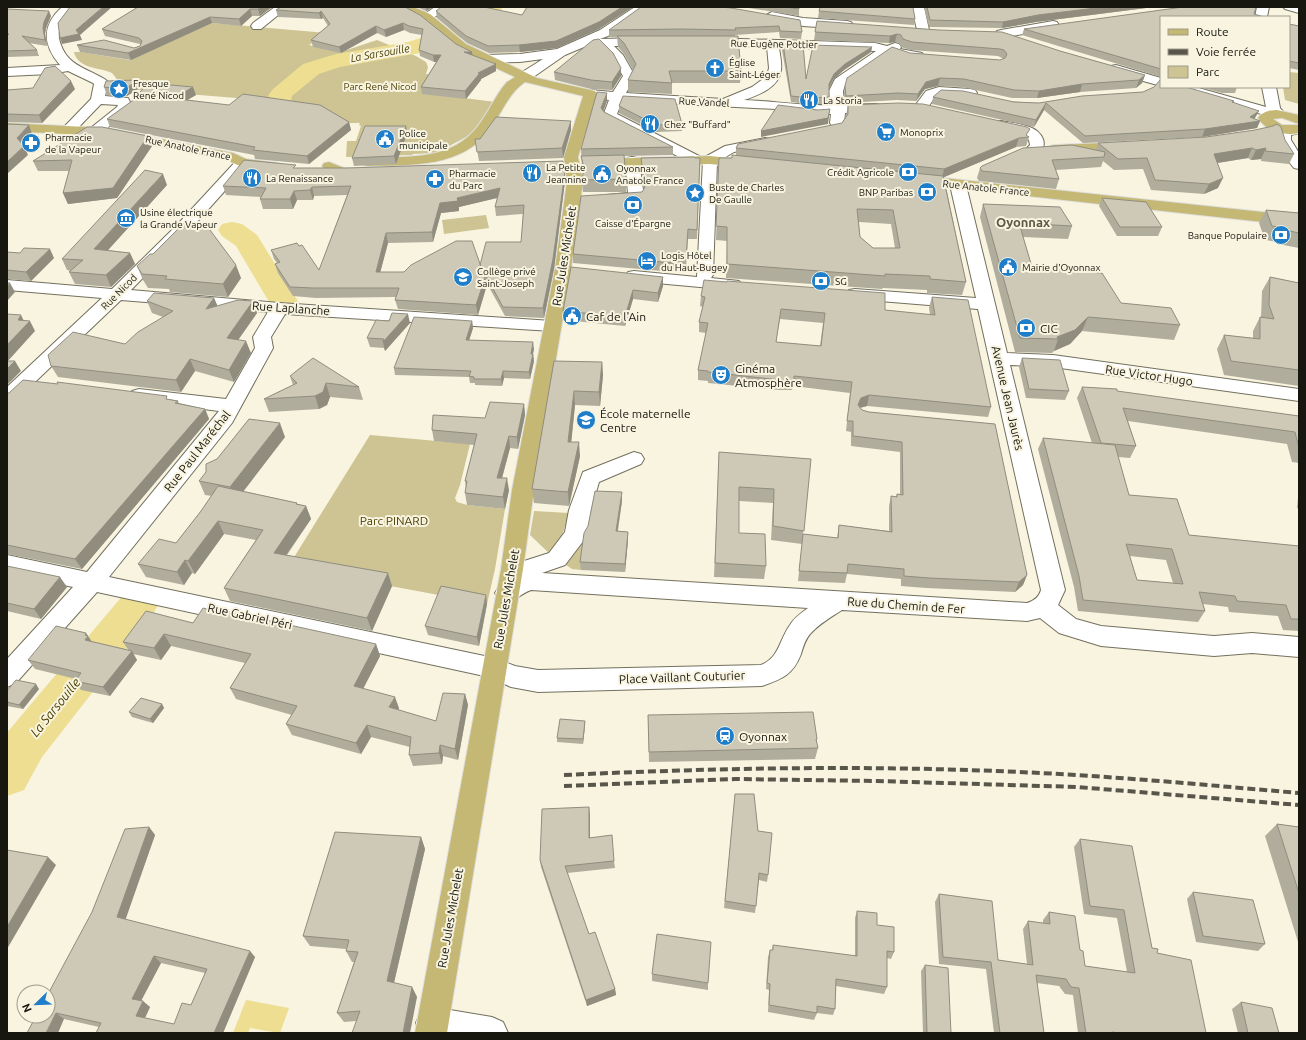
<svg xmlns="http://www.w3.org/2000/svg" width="1306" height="1040" font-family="Ubuntu,sans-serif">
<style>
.green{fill:#cdc393}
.water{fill:#edde91}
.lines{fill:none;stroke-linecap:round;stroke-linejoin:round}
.river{fill:#edde91;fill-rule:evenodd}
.minor-casing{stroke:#73705e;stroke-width:2}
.major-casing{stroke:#dfdedd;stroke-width:2}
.minor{fill:#fff;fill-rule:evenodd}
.major{fill:#c4b874;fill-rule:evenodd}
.rail{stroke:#58564b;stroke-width:4;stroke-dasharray:8 4;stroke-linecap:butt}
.wall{fill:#b0ad9d;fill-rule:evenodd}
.shaded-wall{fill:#908d7f}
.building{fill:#cdc9b6;stroke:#908d7f;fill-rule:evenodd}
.labels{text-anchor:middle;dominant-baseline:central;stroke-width:4;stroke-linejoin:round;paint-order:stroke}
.far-street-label{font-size:10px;fill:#17160f;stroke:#f8f4e0}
.far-poi-label{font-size:10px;fill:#17160f;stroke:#f8f4e0;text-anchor:start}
.far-park-label{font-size:10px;fill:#493e00;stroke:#f8f4e0}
.far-water-label{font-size:11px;font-style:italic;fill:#4b4001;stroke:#f8f4e0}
.street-label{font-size:12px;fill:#17160f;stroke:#f8f4e0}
.poi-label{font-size:12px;fill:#17160f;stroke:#f8f4e0;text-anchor:start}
.park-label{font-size:12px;fill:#493e00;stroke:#f8f4e0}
.far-district-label{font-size:13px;font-weight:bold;fill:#5c5847;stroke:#f8f4e0}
.water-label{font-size:13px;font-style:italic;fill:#4b4001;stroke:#f8f4e0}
</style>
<rect width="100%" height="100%" fill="#f8f4e0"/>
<g class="green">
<path d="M 212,23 L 327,33 L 309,45 L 333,51 L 347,50 L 377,40 L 416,56 L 426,62 L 428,67 L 426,74 L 437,75 L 463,98 L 496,102 L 472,134 L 436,153 L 413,154 L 412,155 L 346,157 L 347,141 L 356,141 L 361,126 L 359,125 L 360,123 L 340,123 L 249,99 L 137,90 L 141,86 L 132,81 L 118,81 C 116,78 114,75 112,73 C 99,67 78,69 74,52 L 81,52 L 129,60 Z"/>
<polygon points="1289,72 1299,73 1299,104 1285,100 1283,87 1289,87"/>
<polygon points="486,215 489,228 444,234 442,220"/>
<polygon points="370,435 470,444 460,485 455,498 457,502 467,505 505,509 495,569 487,604 288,567"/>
<polygon points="534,511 569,513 562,536 551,555 530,535"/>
<polygon points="586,534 581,570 572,569 563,563"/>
</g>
<polygon class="water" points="246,1000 289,1008 280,1033 250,1028 248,1033 233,1033"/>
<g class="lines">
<g class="river">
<polygon points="480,7 503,7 500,11 462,37 420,53 340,67 319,74 292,96 290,107 286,112 278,114 270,112 266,107 269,94 273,89 303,64 336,54 408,42 448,29"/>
<polygon points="232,222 242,224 257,235 298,301 294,307 283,310 272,307 236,246 222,236 218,230 222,224"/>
<polygon points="138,589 152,594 158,605 152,616 42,757 24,790 7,796 7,733 10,729 124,594"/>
</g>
<g class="minor-casing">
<g id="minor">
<path d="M 62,7 L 75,7 C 71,13 64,17 61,24 C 58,31 58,38 61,45 C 68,66 89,69 106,80 L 108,83 L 105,96 L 128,98 L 132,106 L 127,113 L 99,134 L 94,135 L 89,134 L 87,131 L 117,107 L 118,105 L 101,104 L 74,132 L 69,133 L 64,132 L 62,129 L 91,99 L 94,84 L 93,83 L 68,71 L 50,74 L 7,76 L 7,68 L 60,65 C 42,44 42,25 62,7 Z"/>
<polygon points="275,7 288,7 261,29 253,29 251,26 253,23"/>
<polygon points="435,7 450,7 430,20 422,20 420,17"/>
<path d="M 635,7 L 649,7 L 608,36 L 600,39 L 647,38 L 651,39 L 653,42 L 651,45 L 647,46 L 614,46 L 623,55 L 635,76 L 626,93 L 723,99 L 752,87 L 767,76 L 769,68 L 767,47 L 704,45 L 702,42 L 704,39 L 708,38 L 875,43 L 887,46 L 895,43 L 899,44 L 901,47 L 900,49 L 922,53 L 924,56 L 922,59 L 918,60 L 890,54 L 845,85 L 843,91 L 844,105 L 876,104 L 881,105 L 883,108 L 881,111 L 876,112 L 845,113 L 844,123 L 842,126 L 837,127 L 832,126 L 830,123 L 831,114 L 817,114 L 775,109 L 622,101 L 617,114 L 701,157 L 703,159 L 705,157 L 725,146 L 765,138 L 770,139 L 772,142 L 770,145 L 734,152 L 717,162 L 713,275 L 711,278 L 739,281 L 742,285 L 739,289 L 733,290 L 634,281 L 628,280 L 625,276 L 628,272 L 634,271 L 697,277 L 703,161 L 696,164 L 691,163 L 605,119 L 603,116 L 609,100 L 585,97 L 583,94 L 585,91 L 590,90 L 613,92 L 623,76 L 614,60 L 600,46 L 584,47 L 565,55 L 529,80 L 519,80 L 517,77 L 519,74 L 543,59 L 520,62 L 486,63 L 482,62 L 480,59 L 482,56 L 486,55 L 520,54 L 557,49 L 600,30 ZM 779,48 L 875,51 L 876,51 L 835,79 L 829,91 L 830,105 C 801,106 772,101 744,100 C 758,95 779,88 781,70 C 782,63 780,55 779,48 Z"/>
<polygon points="912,7 924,7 929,30 927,33 919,33 917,30"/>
<polygon points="1257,7 1269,7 1267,17 1255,17"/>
<polygon points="1283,7 1299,7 1299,13 1285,9"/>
<polygon points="772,12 803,18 847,21 851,22 853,25 851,28 847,29 803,26 768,18 766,16 768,14"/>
<polygon points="1053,21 1057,22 1059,25 1057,28 1001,38 997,37 995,34 997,31 1001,30"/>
<polygon points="1116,65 1161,78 1161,86 1111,72 1110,69 1111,66"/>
<polygon points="939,87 970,89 975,90 977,93 975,96 970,97 939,95 933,100 926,110 916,110 914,107 926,91"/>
<polygon points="1173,87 1195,87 1266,107 1262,87 1276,87 1280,108 1285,114 1283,117 1276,118 1175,90"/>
<path d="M 1001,121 C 1012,123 1028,124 1037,131 C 1050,142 1043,157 1027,153 L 1025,150 L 1030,145 L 1029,140 L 1018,132 L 996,128 L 994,125 L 996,122 Z"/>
<path d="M 1295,126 L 1299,127 L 1299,133 L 1291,135 L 1291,140 L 1299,153 L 1299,169 L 1294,168 C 1287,159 1272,140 1279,129 Z"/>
<path d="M 632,157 L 637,158 L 639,161 L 644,197 L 641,200 C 631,203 617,204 607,201 L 604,198 L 607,195 L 628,193 L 625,161 L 627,158 Z"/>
<path d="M 242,159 L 247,160 L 249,163 L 247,166 L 188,232 L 131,290 L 279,303 L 552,321 L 558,322 L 561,326 L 558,330 L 552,331 L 285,314 L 271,337 L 273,348 L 232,423 L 109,577 L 494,658 L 515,666 L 538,670 L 761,665 C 780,657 779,640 790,625 C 794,618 801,613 808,608 L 531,590 C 517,595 515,605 499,599 L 495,593 L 499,587 L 518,576 L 518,568 L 521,562 L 549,553 L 565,532 L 569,510 L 583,472 L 634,452 L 641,454 L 644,459 L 641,464 L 599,482 L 591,510 L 587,534 L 584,540 L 565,565 L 542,573 L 1027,603 C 1034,601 1039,597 1041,590 L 978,309 L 855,299 L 849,298 L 846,294 L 849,290 L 855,289 L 976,298 L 950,185 L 953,182 L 958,180 L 963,182 L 966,185 L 1007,353 L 1053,355 L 1299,389 L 1299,401 L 1053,367 L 1010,365 L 1065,590 L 1058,605 L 1076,619 L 1101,626 L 1214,636 L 1252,633 L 1299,637 L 1299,657 L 1252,653 L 1214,656 L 1101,646 L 1059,633 L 1040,618 L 1027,621 L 842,610 C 831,617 819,624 810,634 C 805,640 803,647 801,654 C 793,675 782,679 762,686 L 538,692 L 511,687 L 489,677 L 97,592 L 16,683 L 7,687 L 7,659 L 73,587 L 7,573 L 7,555 L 87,572 L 219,411 L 139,401 L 132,399 L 129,395 L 132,391 L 139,389 L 226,399 L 255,348 L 253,337 L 268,312 L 121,300 L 14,402 L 7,404 L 7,387 L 102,298 L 7,290 L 7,280 L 112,289 L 176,226 L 237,160 Z"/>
<polygon points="432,1007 492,1017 503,1022 508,1033 420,1033 416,1023 421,1012"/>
</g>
</g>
<g class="major-casing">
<g id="major">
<path d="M 401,7 L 413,7 L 430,14 L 466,44 L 537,78 L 595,91 L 597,94 L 578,157 L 583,181 L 571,269 L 534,490 L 523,569 L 447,1033 L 415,1033 L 501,569 L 512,490 L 555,269 L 567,181 L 564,157 L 583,96 L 525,82 C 509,93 502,112 491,128 C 463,168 412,165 368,166 L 363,165 L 361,162 L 363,159 L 368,158 C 404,156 446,161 473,132 C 485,119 492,102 502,88 L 507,82 L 515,77 L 458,50 L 422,20 L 404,11 Z"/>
<path d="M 1277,110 L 1299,115 L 1299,124 L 1282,118 L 1273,119 L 1282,125 L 1299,125 L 1299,133 C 1283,136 1267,132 1258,118 C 1262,112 1270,110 1277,110 Z"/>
<path d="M 7,123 L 106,128 L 233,153 L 246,159 L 278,163 L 280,166 L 278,169 C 264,173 240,168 228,160 L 106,136 L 7,131 Z"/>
<polygon points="1127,142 1132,143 1134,146 1132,149 1055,153 1050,152 1048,149 1050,146 1055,145"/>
<polygon points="710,156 749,160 754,161 756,164 754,167 749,168 710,164 595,167 590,166 588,163 590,160 595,159"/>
<path d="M 329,162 L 344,168 L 368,169 L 370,172 L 368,175 C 355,179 331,179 322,166 L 324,163 Z"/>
<polygon points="916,175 1299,216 1299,226 911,183 908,180 911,177"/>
</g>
</g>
<use href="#minor" class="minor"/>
<use href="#major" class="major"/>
<g class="rail">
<path d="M 564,775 C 715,768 867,765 1019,772 C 1112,776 1206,785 1299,793"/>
<polyline points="564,786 735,779 877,781 1077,787 1299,805"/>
</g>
</g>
<g class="wall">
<polygon points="138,7 272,7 260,16 252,16 241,26 212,23 131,60 80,52 77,45 134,48 140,46 140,44 105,36 102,29"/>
<polygon points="405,7 472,56 496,64 496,71 481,79 481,80 466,99 422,94 421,87 436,62 434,62 420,56 419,50 422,35 410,33 404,30 386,37 377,33 341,53 313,47 311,40 328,26 323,18 321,19 278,17 276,10"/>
<polygon points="417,7 433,7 426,11"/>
<polygon points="527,7 633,7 599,29 557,48 520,52 489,53 467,43 437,18 436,11 522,15"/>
<polygon points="720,7 802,32 801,39 780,38 779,32 735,35 741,71 740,83 672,83 672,94 628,92 628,80 633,70 624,54 618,47 617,37 609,37 609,30"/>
<polygon points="743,7 799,7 799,16"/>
<polygon points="924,7 1154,7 1036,22 1002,28 929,27"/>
<polygon points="7,9 51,16 46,28 45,34 47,46 29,43 37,50 39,56 7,57"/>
<polygon points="819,11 915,19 914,25 818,18"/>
<polygon points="1161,17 1161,77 1022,35 1024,29"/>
<polygon points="817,21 1060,51 1145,75 1142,83 1136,88 1080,92 1037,98 1012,98 962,87 938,86 925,89 916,101 897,100 845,103 844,93 845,86 910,53 1000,60 1003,59 1002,58 998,56 910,50 901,47 899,43 895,42 889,43 814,40"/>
<polygon points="1289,24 1299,26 1299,70 1289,68"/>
<polygon points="783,44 806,79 872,47 871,52 844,70 833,80 829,89 829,97 828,104 809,104 791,102 782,50"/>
<polygon points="554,72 621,76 612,90 591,89 555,80"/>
<polygon points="138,80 141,87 127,96 107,95 104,87"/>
<polygon points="1154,87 1234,101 1233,102 1255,118 1254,119 1260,121 1257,128 1202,137 1083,143 1044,110 1034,127 932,104 933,97 1039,103 1143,92"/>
<polygon points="1200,87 1237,87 1235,93 1222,93"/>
<polygon points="75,89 42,123 7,122 7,90"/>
<polygon points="137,95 196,95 187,100 349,122 351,130 309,164 255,159 254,155 110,127 107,119 138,97"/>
<polygon points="607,101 603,111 604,112 673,147 673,155 624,156 626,179 626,192 583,192 582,180 583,174 582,168 581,149"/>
<path d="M 848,105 L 1029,137 L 1026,146 L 1016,147 L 944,177 L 966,282 L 962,295 L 927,293 L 927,290 L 883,288 L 882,289 L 726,278 L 727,241 L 716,240 L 719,158 L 732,158 L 736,155 L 736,148 L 842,123 L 846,116 ZM 859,222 L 891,224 L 895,248 L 873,248 L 860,237 Z"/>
<polygon points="619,106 682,124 682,131 656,132 619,113"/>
<polygon points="571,121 571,130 563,158 479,161 475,139 480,139"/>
<polygon points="406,126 407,134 396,164 354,166 352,158"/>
<polygon points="1285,140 1294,154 1289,164 1261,161 1261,159 1251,160 1248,158 1218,163 1218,188 1204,194 1151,190 1143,169 1114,170 1103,161 1101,167 1056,170 1059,179 1056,189 979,181 977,178 980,168 1096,150 1098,143"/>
<polygon points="152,146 117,198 68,204 63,193 69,171 38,171 33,161"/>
<polygon points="641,158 700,158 697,239 688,239 686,269 674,269 673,272 573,263 573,254 642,192 644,189 641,167"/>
<path d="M 297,168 L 565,172 L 565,181 L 554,269 L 544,318 L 505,316 L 485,280 L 486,288 L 478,315 L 398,309 L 395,300 L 396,297 L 316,298 L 293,296 L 278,273 L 275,264 L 277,263 L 274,259 L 271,250 L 319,270 L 347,195 L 314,196 L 313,200 L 297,200 L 293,209 L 263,209 L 260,199 L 261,197 L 226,195 L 223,186 ZM 497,198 L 495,207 L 496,216 L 523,214 L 521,242 L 480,266 L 404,272 L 380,272 L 388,243 L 433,242 L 441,213 L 459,211 L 459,207 Z"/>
<polygon points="167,185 108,250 130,253 135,264 111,287 75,284 69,272 71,271 67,270 62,259"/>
<polygon points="1102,198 1162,227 1158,236 1117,236 1099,206"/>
<polygon points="983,204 1072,226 1068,239 1023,237 1032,267 1121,303 1180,325 1174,340 1082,331 1070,344 1054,351 1052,353 1015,352 980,217"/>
<polygon points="1266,210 1299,213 1299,248 1278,244 1278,242 1265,240 1259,223"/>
<polygon points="7,252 54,258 31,281 7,279"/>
<polygon points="137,266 241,278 228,297 170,292 169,289 148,288 143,280"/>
<polygon points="663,277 663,286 658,302 633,299 625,326 564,320 563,311"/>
<polygon points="1270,277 1299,283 1299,386 1224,375 1217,349 1224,335 1253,338 1253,331 1260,317 1261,318 1262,291"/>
<path d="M 701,296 L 885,310 L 930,315 L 929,307 L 932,297 L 991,407 L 988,417 L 867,406 L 860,408 L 862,410 L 869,412 L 995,424 L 1027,575 L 1023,585 L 1015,592 L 926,588 L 901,586 L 901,579 L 847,574 L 845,583 L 798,581 L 802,544 L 771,540 L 773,503 L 739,501 L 739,533 L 766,566 L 764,579 L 714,577 L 719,452 L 811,459 L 803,534 L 837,538 L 839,525 L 889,531 L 889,506 L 891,496 L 896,497 L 897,494 L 900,494 L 900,452 L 851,446 L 851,432 L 846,431 L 850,393 L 793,386 L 792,390 L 779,390 L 708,383 L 708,381 L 698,380 L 698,370 L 706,333 L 699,332 L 699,322 L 703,307 L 700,306 ZM 780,319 L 823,323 L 820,346 L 776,342 Z"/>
<polygon points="214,298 217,306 257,313 238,340 251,353 234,382 195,371 181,392 58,377 51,366 125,344 163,317 152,313 147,301"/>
<polygon points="472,321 473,328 469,340 534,349 533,354 534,361 530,379 504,378 502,386 475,385 475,383 470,383 469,377 395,375 394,368"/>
<polygon points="410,323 385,351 384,348 370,347 367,338"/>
<polygon points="1022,358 1069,391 1065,400 1026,398 1019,367"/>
<polygon points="554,361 602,362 603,375 600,406 575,405 571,442 580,456 569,506 534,503 532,489"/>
<polygon points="290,376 359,387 363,400 330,397 327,405 319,409 269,412 264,399 293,385"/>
<path d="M 1082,387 L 1299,416 L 1299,463 L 1292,462 L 1287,444 L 1128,421 L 1136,446 L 1130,458 L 1118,457 L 1129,495 L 1189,535 L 1299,546 L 1299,631 L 1283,630 L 1278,616 L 1229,612 L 1228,607 L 1203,604 L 1205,611 L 1198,622 L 1078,611 L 1074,587 L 1038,449 L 1043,438 L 1092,443 L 1077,398 ZM 1130,556 L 1166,560 L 1173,583 L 1137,580 Z"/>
<polygon points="7,393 169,399 178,401 179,403 205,409 209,419 82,569 7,554"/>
<polygon points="524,404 525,415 518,449 510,448 502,478 509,490 505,509 467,505 465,493 466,489 465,481 474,445 434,441 432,430 485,418"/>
<polygon points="285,437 243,491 297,503 297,504 306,506 311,519 287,555 392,586 372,631 230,601 224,588 256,540 224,534 195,574 192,573 184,585 146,577 138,564 176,543 201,511 212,496 205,495 199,481"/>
<polygon points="1299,496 1299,509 1297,508 1298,498"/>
<polygon points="622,501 618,531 628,532 628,540 625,572 581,570 580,562"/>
<polygon points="7,566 67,587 41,619 7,611"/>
<polygon points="487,604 479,646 428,635 425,626"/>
<polygon points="193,623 376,644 380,656 363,688 399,708 398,710 436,721 465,694 468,705 458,760 443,756 442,764 413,766 409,755 410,747 371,737 361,754 292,735 286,724 292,715 236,699 230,688 245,663 171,646 161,660 133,654 137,660 110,696 81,690 75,681 76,679 35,669 28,660 92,642 129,651 123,642"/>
<polygon points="39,689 23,709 7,706 7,691"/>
<polygon points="162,704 164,708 153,723 132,717 129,712"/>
<polygon points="648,715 817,739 816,742 818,748 815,759 649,762"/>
<polygon points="585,721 585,725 583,744 557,742 557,738"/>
<polygon points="735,794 758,831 768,875 767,882 759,880 755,913 724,908"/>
<polygon points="590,814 590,838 614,861 615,868 567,873 589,934 615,989 616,995 587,1006 541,867 540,860"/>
<polygon points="1277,824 1299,827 1299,945 1265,836"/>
<path d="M 149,827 L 155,835 L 125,919 L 255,957 L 223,1033 L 99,1027 L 64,1019 L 27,1033 ZM 161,963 L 205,973 L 191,1005 L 174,1024 L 145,1018 L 150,1007 L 141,1000 Z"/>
<polygon points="421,837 425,849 394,983 412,987 417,997 356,1021 344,1022 337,1013 354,962 352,962 346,951 346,949 310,946 303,936"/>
<polygon points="1080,839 1152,948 1157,953 1206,1033 1078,1033 1073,995 1065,994 1059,986 1037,983 1044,1033 994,1033 986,969 939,964 935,902 939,894 998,960 1027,964 1023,929 1028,921 1043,923 1043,920 1049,912 1080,950 1085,966 1127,972 1117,918 1084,914 1074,847"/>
<polygon points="1193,892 1265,944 1258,951 1196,942 1187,899"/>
<polygon points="857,911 877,925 894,952 891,959 887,958 887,987 884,994 836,986 835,1009 833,1015 817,1013 814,1020 768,1012 769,990 766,989 768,957 770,950 772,950 773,945 855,956 855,918"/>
<polygon points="925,965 951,1033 923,1033 921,971"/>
<polygon points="652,974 708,983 708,990 652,981"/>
<polygon points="1241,1002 1279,1033 1238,1033 1232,1009"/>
</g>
<g class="shaded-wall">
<polygon points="103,7 112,7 80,35 82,40 62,44 60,38 76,30"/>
<polygon points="262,7 272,7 260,16 258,9"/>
<polygon points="426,7 433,7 426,11"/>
<polygon points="622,7 633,7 599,29 557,48 520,52 519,45"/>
<polygon points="1104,7 1154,7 1036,22 1002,28 1003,22 1038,15"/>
<polygon points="250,9 252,16 241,26 239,19"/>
<polygon points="49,11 51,16 46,28 45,34 47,46 45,40 43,28 44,22"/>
<polygon points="321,11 323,18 321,19 319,13"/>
<polygon points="210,17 212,23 131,60 128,53"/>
<polygon points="403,23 404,30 386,37 384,30"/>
<polygon points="376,26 377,33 341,53 339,47"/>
<polygon points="897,34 895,42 889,43 890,36"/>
<polygon points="872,47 871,52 844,70 833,80 828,90 829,84 834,74 845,64"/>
<polygon points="464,52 472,52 473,59"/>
<polygon points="433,55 441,55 442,62 434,62"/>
<polygon points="496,64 496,71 481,79 481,80 466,99 465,91 478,73"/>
<polygon points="621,68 621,76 612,90 612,82"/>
<polygon points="1145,75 1142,83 1136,88 1139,80"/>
<polygon points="940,78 938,86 925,89 916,101 918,94 926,82"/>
<polygon points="138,80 141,87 127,96 125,89"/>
<polygon points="71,81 75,89 42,123 39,115"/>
<polygon points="1082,84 1080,92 1037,98 1039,91"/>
<polygon points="193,87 196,95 179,105 176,97"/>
<polygon points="607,93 607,101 602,115 601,108"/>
<polygon points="1046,103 1044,110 1034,127 1036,120"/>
<polygon points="830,109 828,124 761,137 761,131"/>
<polygon points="1259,111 1255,118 1249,122 1260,121 1257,128 1202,137 1205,129 1250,117"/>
<polygon points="571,121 571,130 563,158 562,148"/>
<polygon points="349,122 351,130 309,164 307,156"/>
<polygon points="29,125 32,134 21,146 17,138"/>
<polygon points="406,126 407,134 396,164 394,156"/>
<polygon points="148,136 152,146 117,198 68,204 63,193"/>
<polygon points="1019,138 1016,147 942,178 944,169"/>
<polygon points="24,146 28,155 7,174 7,162"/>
<polygon points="1252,148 1248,158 1210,164 1214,154"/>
<polygon points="1266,148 1261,159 1251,160 1256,150"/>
<polygon points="565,172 565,181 554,269 544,318 543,308"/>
<polygon points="163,174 167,185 99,260 94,249"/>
<polygon points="1223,178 1218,188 1204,194 1209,184"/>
<polygon points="312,187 314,196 313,200 310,190"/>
<polygon points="500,188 501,197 459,207 459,211 441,213 433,242 432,232 440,203 457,198"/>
<polygon points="294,191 297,200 293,209 290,199"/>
<polygon points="386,233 388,243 378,281 376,272"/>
<polygon points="50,249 54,258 31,281 26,272"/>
<polygon points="130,253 135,264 111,287 106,275"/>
<polygon points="236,265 241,278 228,297 223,284"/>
<polygon points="663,277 663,286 658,302 658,293"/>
<polygon points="485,278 486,288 478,315 476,305"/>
<polygon points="10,283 15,292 7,301 7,287"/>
<polygon points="633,290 633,299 625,326 625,317"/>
<polygon points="214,298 219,309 206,309"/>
<polygon points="253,301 257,313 231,350 227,338"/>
<polygon points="408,314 410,323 385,351 383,342"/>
<polygon points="21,315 26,325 30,321 35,331 7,362 7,345 18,320"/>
<polygon points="1088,317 1082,331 1070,344 1054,351 1058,339 1057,337"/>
<polygon points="472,321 473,328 467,347 466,340"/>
<polygon points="246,341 251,353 234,382 229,370"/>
<polygon points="533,342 534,349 531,361 531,354"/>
<polygon points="533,354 534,361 530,379 529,372"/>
<polygon points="190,359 195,371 181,392 176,380"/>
<polygon points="15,361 21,371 7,385 7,369"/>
<polygon points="602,362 603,375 600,406 599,392"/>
<polygon points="503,371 504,378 502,386 501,379"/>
<polygon points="326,383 330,397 327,405 319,409 315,396"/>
<polygon points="574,391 575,405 570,455 568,442"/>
<polygon points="869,395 867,406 859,408 858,405 861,398"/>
<polygon points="524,404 525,415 518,449 517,437"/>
<polygon points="205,409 209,419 82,569 75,559"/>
<polygon points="280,423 285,437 236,501 230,487"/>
<polygon points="509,436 510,448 499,489 497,478"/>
<polygon points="579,442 580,456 569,506 568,492"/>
<polygon points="507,478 509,490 505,509 503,497"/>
<polygon points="622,492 622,501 616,539 616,531"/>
<polygon points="297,503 301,514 306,506 311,519 279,565 274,553"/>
<polygon points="218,521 224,534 195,574 188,561"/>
<polygon points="628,532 628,540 625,572 625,564"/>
<polygon points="185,560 192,573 184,585 177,572"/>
<polygon points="388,573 392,586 372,631 367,618"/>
<polygon points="1027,575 1023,585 1015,592 1019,582"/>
<polygon points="60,577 67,587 41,619 34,609"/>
<polygon points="486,595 487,604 479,646 477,637"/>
<polygon points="86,633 94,645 85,640 85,635"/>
<polygon points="164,634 171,646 161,660 154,648"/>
<polygon points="376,644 380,656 359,697 354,686"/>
<polygon points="132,651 137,660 110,696 103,687"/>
<polygon points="36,684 39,689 23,709 19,705"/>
<polygon points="465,694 468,705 458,760 455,749"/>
<polygon points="395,697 399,708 393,719 389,707"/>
<polygon points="162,704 164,708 153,723 150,719"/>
<polygon points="585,721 585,725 583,744 583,739"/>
<polygon points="367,725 371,737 361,754 356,743"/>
<polygon points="440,745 443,756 442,764 439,753"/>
<polygon points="589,807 590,814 590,845 589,838"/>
<polygon points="149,827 155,835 124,924 117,917"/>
<polygon points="421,837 425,849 392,991 387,981"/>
<polygon points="48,857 56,865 7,949 7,927"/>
<polygon points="250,951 255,957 223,1033 214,1033"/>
<polygon points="154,956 161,963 139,1005 132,999"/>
<polygon points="412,987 417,997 410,1033 403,1033"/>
<polygon points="615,989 616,995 587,1006 586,1000"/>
<polygon points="143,1001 150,1007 143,1022 136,1016"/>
<polygon points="56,1013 64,1019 58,1033 46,1033"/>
</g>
<g class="building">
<polygon points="70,7 103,7 76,30 79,34 60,38 58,23"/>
<polygon points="138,7 262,7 258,9 250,9 239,19 210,17 128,53 77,45 104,40 134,48 140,46 142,41 139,38 102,29"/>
<polygon points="281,7 405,7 420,15 456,44 472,52 464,52 496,64 478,73 480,73 465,91 421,87 441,55 433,55 419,50 423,29 409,26 403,23 384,30 376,26 339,47 311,40 330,24 321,11 319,13 276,10"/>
<polygon points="441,7 484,7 522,15 527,7 622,7 599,22 556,41 519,45 488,46 466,36 436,11"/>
<polygon points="641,7 720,7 731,8 800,20 802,32 780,31 779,26 735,28 736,30 681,29 609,30"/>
<polygon points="786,7 799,7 799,9"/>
<polygon points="820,7 913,7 915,19 819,11"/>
<polygon points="927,7 1104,7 1038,15 1003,22 930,20"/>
<polygon points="1183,7 1256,7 1254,14 1264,17 1161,17 1161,69 1024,29"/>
<polygon points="7,9 49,11 44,22 43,28 45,40 22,36 37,50 7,51 7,36 9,34 7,34"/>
<polygon points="817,21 939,30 1002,32 1060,51 1145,75 1139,80 1082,84 1039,91 1014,90 964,79 940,78 926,82 918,94 898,93 846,96 845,86 847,78 892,47 910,53 1000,60 1005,58 1007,54 1004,50 1000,49 912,42 903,39 901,35 897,34 890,36 815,32"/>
<polygon points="1289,24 1299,26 1299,63 1289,61"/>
<polygon points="617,36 738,36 741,71 669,71 672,83 628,80 636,64 624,43"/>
<polygon points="599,39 613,53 621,68 612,82 591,80 554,72 593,40"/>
<polygon points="783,44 803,44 806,79 813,45 872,47 845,64 834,74 829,84 829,97 810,98 791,96"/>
<polygon points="55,66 71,81 39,115 7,114 7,90 33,88 45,68"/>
<polygon points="138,80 125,89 104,87 106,81"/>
<polygon points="1160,80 1161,80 1161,87 1186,87 1224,98 1234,101 1232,102 1259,111 1250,117 1260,121 1205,129 1085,136 1046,103 1036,120 933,97 941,90 963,91 1014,102 1039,103 1082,96 1143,92 1154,87"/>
<polygon points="149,83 193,87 176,97 178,99 229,105 243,94 320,105 349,122 307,156 253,150 255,147 107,119 139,96 137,95"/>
<polygon points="597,92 607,93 601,108 604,112 673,147 581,149"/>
<polygon points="623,96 675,99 682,124 656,125 619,106"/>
<polygon points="899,103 923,104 1027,127 1030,129 1026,135 1029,137 1019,138 944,169 736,148 738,144 842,123 848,114 848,105"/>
<polygon points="778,105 818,110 830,109 828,118 761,131"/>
<polygon points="496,117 571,121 562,148 477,152 475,139 480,139"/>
<polygon points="7,124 29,125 17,138 24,146 7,162"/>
<polygon points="1277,124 1281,127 1285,140 1294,154 1265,151 1266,148 1256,150 1252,148 1214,154 1223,178 1209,184 1155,180 1147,158 1118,159 1098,143 1206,137 1255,130 1273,126"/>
<polygon points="365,126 406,126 394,156 352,158"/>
<polygon points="87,127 102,127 148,136 113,188 63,193 72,160 33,161"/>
<polygon points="1072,145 1105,152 1104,157 1052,160 1059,179 982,171 980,168 982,166 1023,148"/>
<polygon points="624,155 626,179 582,180 584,168 581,156"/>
<path d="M 732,155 L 943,176 L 966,282 L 930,279 L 930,276 L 885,274 L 885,276 L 727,264 L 727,227 L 716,226 L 719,158 L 732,158 ZM 857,209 L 893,210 L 900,248 L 873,248 L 860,237 Z"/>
<polygon points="694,157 695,158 700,158 697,230 688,229 686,259 674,259 673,263 573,254 581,196 642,192 645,187 641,158"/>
<polygon points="244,160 296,165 293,168 347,168 563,161 565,172 553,259 543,308 503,307 480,265 486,242 521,242 524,205 495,207 500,188 457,198 458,201 440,203 432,232 386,233 376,272 404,272 411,265 456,241 472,241 485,278 476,305 395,300 399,288 313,288 290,287 275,264 280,262 271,250 297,243 299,246 302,245 319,270 351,186 312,187 310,190 294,191 290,199 260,199 266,188 223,186"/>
<polygon points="145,170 163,174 94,249 130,253 106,275 69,272 83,260 62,259"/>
<polygon points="1102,198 1146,202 1162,227 1120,227"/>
<polygon points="983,204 1060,207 1072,226 1019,223 1032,267 1102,273 1121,303 1171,308 1180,325 1088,317 1075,330 1057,337 1058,339 1020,338"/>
<polygon points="1266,210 1299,213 1299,233 1285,230 1285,228 1272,226"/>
<polygon points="184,223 207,226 236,265 223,284 165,279 167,276 142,274 137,266 150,254 153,254"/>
<polygon points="24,248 50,249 26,272 7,270 7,252 20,253"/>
<polygon points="571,267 663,277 658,293 633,290 625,317 563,311"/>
<polygon points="1270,277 1299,283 1299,370 1231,361 1224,335 1260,339 1260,317 1274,319 1269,305"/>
<path d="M 704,280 L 727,282 L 727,281 L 885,293 L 885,310 L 935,315 L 932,297 L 968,300 L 991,407 L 869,395 L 861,398 L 858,405 L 862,410 L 869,412 L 995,424 L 1027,575 L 1019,582 L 929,578 L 904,576 L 904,569 L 848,564 L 847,573 L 799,571 L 803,534 L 838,538 L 839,525 L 892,532 L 891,496 L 897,497 L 897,494 L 903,495 L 902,442 L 853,436 L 853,421 L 847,421 L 852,382 L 794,376 L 794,380 L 780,380 L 708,372 L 708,371 L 698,370 L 708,323 L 699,322 L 705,297 L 701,296 ZM 781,309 L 825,313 L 821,346 L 776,342 Z"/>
<polygon points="7,283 10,283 7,287"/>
<polygon points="154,293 214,298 206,309 238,300 253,301 227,338 246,341 229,370 190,359 176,380 51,366 48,355 73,332 125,344 138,332 173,311 147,301"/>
<polygon points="392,313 408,314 383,342 384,339 367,338 376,320 389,321"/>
<polygon points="7,314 21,315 18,320 30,321 7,345"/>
<polygon points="414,317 472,321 466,340 533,342 531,354 533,354 529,372 503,371 501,379 474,379 474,377 469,376 471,371 394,368"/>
<polygon points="313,358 359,387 326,383 323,392 315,396 264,399 297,383 290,376"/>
<polygon points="1022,358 1060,360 1069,391 1029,389"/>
<polygon points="7,361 15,361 7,369"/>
<polygon points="554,361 602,362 599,392 574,391 568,442 579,442 568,492 532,489"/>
<polygon points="23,380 58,384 57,382 167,396 166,399 178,401 175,403 205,409 75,559 7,545 7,393 9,393"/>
<polygon points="1082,387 1117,389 1117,391 1299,416 1299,448 1295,432 1123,408 1136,446 1101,443"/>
<polygon points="490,402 524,404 517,437 509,436 497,478 507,478 503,497 465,493 467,481 465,481 477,434 432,430 433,415 485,418"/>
<polygon points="249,419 280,423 230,487 199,481 206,472 206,464 217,459"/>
<path d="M 1043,438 L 1115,445 L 1129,495 L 1177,499 L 1189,535 L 1299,546 L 1299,619 L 1291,619 L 1286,605 L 1237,601 L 1235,596 L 1199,592 L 1205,611 L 1083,600 L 1079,576 ZM 1126,544 L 1172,549 L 1183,584 L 1137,580 Z"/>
<polygon points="719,452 811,459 804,531 773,526 774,489 739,487 739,533 765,534 766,566 715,563"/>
<polygon points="218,486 297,503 296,504 306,506 274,553 388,573 367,618 224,588 263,530 218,521 188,561 185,560 177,572 138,564 159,539 176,543 201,511"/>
<polygon points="595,491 622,492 616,531 628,532 625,564 580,562 584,533 588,526"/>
<polygon points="7,566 60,577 34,609 7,603"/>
<polygon points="441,586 486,595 477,637 425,626"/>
<polygon points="203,608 210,610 212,608 376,644 354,686 395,697 389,707 436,721 443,693 465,694 455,749 440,745 439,753 409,755 411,737 367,725 356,743 286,724 297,706 230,688 251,654 164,634 154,648 123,642 146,611 193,623"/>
<polygon points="56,626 86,633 85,635 88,636 85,640 132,651 103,687 75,681 81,673 28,660"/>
<polygon points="16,680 36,684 19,705 7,702 7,691"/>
<polygon points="141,698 162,704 150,719 129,712"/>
<polygon points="813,712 817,739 816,739 818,748 649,752 648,715"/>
<polygon points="560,719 585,721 583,739 557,738"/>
<polygon points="735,794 754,794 758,831 772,833 768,875 759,873 756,906 725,901"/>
<polygon points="589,807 589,838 612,835 614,861 565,866 589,934 595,932 615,989 586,1000 540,860 542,809"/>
<polygon points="1277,824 1299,827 1299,893"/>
<path d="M 149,827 L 117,917 L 250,951 L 214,1033 L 96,1033 L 101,1023 L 56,1013 L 46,1033 L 27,1033 L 36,1016 L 48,1016 L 48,994 L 92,912 L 125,829 ZM 154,956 L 207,969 L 191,1005 L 182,1003 L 174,1024 L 136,1016 L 143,1001 L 132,999 Z"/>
<polygon points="335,832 421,837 387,981 412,987 403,1033 352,1033 360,1011 337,1013 358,952 346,951 349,940 303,936"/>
<polygon points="1080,839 1132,846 1152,948 1158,949 1157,953 1191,960 1206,1033 1119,1033 1112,1032 1112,1033 1086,1033 1079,988 1071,987 1066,979 1036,975 1044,1033 1000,1033 991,962 943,957 939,894 992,901 998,960 1033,965 1028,921 1050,924 1049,912 1075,916 1080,950 1083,951 1085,966 1135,973 1124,910 1090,906"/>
<polygon points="7,850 48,857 7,927"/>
<polygon points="1193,892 1253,900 1265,944 1203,936"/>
<polygon points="857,911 877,913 877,925 894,927 894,952 887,951 887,987 836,979 835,1009 817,1006 817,1013 769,1005 770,984 767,983 770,950 773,950 773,945 857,956"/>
<polygon points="657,934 711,942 708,983 652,974"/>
<polygon points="925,965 948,968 951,1033 927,1033"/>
<polygon points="1241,1002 1272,1008 1279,1033 1248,1033"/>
</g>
<defs>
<g id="church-disc" transform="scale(1)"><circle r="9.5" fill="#1e7eca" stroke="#f8f4e0"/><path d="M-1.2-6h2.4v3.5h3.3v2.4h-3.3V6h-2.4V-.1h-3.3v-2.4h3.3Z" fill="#fff"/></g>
<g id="sight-disc" transform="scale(1)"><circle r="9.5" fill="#1e7eca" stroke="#f8f4e0"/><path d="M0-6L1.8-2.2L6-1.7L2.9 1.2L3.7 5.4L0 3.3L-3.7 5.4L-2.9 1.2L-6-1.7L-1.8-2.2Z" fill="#fff"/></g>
<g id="restaurant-disc" transform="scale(1)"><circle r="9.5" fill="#1e7eca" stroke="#f8f4e0"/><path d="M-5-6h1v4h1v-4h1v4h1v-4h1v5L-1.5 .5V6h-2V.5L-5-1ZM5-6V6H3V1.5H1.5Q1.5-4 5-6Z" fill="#fff"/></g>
<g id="supermarket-disc" transform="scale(1)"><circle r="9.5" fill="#1e7eca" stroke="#f8f4e0"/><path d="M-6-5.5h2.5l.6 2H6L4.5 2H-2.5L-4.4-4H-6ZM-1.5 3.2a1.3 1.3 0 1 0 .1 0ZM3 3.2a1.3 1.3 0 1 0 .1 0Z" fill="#fff"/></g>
<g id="civic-disc" transform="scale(1)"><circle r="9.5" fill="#1e7eca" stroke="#f8f4e0"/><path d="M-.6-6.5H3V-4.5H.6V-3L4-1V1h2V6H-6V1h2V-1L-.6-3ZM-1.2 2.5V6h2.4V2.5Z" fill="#fff"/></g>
<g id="pharmacy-disc" transform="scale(1)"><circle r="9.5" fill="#1e7eca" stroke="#f8f4e0"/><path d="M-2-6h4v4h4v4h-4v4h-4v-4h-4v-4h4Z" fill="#fff"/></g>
<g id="bank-disc" transform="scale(1)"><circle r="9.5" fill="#1e7eca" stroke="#f8f4e0"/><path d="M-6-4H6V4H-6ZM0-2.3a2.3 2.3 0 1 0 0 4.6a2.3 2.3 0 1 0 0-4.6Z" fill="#fff"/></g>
<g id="museum-disc" transform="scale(1)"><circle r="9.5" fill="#1e7eca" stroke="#f8f4e0"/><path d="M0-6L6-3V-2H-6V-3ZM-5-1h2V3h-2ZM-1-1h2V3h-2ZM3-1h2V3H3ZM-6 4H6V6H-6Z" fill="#fff"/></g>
<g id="hotel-disc" transform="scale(1)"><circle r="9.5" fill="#1e7eca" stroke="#f8f4e0"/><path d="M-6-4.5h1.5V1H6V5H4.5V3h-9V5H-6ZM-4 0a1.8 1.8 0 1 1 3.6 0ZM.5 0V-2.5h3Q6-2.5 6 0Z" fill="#fff"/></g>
<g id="school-disc" transform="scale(1)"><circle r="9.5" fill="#1e7eca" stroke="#f8f4e0"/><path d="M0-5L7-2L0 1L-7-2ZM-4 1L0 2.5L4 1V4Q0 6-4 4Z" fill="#fff"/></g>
<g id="theatre-disc" transform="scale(1)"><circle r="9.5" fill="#1e7eca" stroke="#f8f4e0"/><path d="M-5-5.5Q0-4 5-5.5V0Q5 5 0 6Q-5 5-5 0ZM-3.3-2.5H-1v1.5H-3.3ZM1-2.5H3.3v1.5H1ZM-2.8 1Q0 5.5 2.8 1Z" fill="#fff"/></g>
<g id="station-disc" transform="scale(1)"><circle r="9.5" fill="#1e7eca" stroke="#f8f4e0"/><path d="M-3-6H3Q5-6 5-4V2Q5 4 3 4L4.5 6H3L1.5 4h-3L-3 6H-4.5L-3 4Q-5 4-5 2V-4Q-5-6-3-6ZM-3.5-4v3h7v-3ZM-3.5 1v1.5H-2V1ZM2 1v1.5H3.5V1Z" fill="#fff"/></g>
</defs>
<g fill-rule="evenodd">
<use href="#church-disc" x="715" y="68"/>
<use href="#sight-disc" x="119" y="89"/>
<use href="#restaurant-disc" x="809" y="100"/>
<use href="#restaurant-disc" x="650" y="124"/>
<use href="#supermarket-disc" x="886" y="132"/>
<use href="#civic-disc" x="385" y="139"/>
<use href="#pharmacy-disc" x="31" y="143"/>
<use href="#bank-disc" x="908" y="172"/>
<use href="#restaurant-disc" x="532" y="173"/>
<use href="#civic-disc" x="602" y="174"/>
<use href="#restaurant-disc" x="252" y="178"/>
<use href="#pharmacy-disc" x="435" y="179"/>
<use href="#bank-disc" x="927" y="192"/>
<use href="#sight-disc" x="695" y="193"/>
<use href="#bank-disc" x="633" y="205"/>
<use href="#museum-disc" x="126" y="218"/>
<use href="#bank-disc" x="1281" y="235"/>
<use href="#hotel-disc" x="647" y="261"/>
<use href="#civic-disc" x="1008" y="267"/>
<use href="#school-disc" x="463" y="277"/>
<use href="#bank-disc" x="821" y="281"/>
<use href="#civic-disc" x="572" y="316"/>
<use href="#bank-disc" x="1026" y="328"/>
<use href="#theatre-disc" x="721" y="375"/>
<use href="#school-disc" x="586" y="420"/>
<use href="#station-disc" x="725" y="736"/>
</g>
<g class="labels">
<g class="far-street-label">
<text transform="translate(774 44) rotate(1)">Rue Eugène Pottier</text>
<text transform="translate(704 102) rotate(3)">Rue Vandel</text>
<text transform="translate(188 148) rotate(12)">Rue Anatole France</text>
<text transform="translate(986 188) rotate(6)">Rue Anatole France</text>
<text transform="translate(119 292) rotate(-45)">Rue Nicod</text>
</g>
<g class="far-poi-label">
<text x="729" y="62">Église<tspan x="729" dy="12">Saint-Léger</tspan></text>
<text x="133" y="83">Fresque<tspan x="133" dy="12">René Nicod</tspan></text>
<text x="823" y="100">La Storia</text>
<text x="664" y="124">Chez "Buffard"</text>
<text x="900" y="132">Monoprix</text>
<text x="399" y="133">Police<tspan x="399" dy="12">municipale</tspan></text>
<text x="45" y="137">Pharmacie<tspan x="45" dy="12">de la Vapeur</tspan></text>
<text x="546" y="167">La Petite<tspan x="546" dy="12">Jeannine</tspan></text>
<text x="616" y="168">Oyonnax<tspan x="616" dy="12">Anatole France</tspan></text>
<text x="894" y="172" text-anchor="end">Crédit Agricole</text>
<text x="449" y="173">Pharmacie<tspan x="449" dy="12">du Parc</tspan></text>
<text x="266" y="178">La Renaissance</text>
<text x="709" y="187">Buste de Charles<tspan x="709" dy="12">De Gaulle</tspan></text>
<text x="913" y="192" text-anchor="end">BNP Paribas</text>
<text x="140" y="212">Usine électrique<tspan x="140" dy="12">la Grande Vapeur</tspan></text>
<text x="633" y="223" text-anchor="middle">Caisse d'Épargne</text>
<text x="1267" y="235" text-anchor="end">Banque Populaire</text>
<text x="661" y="255">Logis Hôtel<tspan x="661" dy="12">du Haut-Bugey</tspan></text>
<text x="1022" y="267">Mairie d'Oyonnax</text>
<text x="477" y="271">Collège privé<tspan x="477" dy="12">Saint-Joseph</tspan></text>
<text x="835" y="281">SG</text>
</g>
<g class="far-park-label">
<text x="380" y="86">Parc René Nicod</text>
</g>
<g class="far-water-label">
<text transform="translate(380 53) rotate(-10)">La Sarsouille</text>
</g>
<g class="street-label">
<text transform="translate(564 256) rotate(-81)">Rue Jules Michelet</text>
<text transform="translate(291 308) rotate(4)">Rue Laplanche</text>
<text transform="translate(1149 375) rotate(8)">Rue Victor Hugo</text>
<text transform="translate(1008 398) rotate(77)">Avenue Jean Jaurès</text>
<text transform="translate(197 451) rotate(-52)">Rue Paul Maréchal</text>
<text transform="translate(506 599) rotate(-80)">Rue Jules Michelet</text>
<text transform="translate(906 605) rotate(4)">Rue du Chemin de Fer</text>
<text transform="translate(250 616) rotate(12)">Rue Gabriel Péri</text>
<text transform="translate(682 677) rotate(-2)">Place Vaillant Couturier</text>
<text transform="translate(450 918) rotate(-80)">Rue Jules Michelet</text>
</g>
<g class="poi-label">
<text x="586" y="316">Caf de l'Ain</text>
<text x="1040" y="328">CIC</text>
<text x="735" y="368">Cinéma<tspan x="735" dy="14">Atmosphère</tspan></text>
<text x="600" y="413">École maternelle<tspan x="600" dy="14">Centre</tspan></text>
<text x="739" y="736">Oyonnax</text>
</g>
<g class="park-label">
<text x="394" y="520">Parc PINARD</text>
</g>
<g class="far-district-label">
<text x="1023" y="222">Oyonnax</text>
</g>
<g class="water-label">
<text transform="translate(55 707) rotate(-51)">La Sarsouille</text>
</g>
</g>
<rect width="1306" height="1040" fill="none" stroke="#17160f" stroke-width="16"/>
<rect x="1160" y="16" width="130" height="72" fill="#f8f4e0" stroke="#9e9b8c"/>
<rect x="1168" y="29" width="20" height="6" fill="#c4b874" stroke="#9e9b8c"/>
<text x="1196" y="36" font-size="12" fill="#17160f">Route</text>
<rect x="1168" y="49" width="20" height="6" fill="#58564b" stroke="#9e9b8c"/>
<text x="1196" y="56" font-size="12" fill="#17160f">Voie ferrée</text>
<rect x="1168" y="66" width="20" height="12" fill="#cdc393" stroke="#9e9b8c"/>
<text x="1196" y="76" font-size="12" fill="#17160f">Parc</text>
<g transform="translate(36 1004) rotate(247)"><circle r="19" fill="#f8f4e0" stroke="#9e9b8c"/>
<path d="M0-3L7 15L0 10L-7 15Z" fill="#1e7eca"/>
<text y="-6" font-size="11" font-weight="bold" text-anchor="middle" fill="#17160f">N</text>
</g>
</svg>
